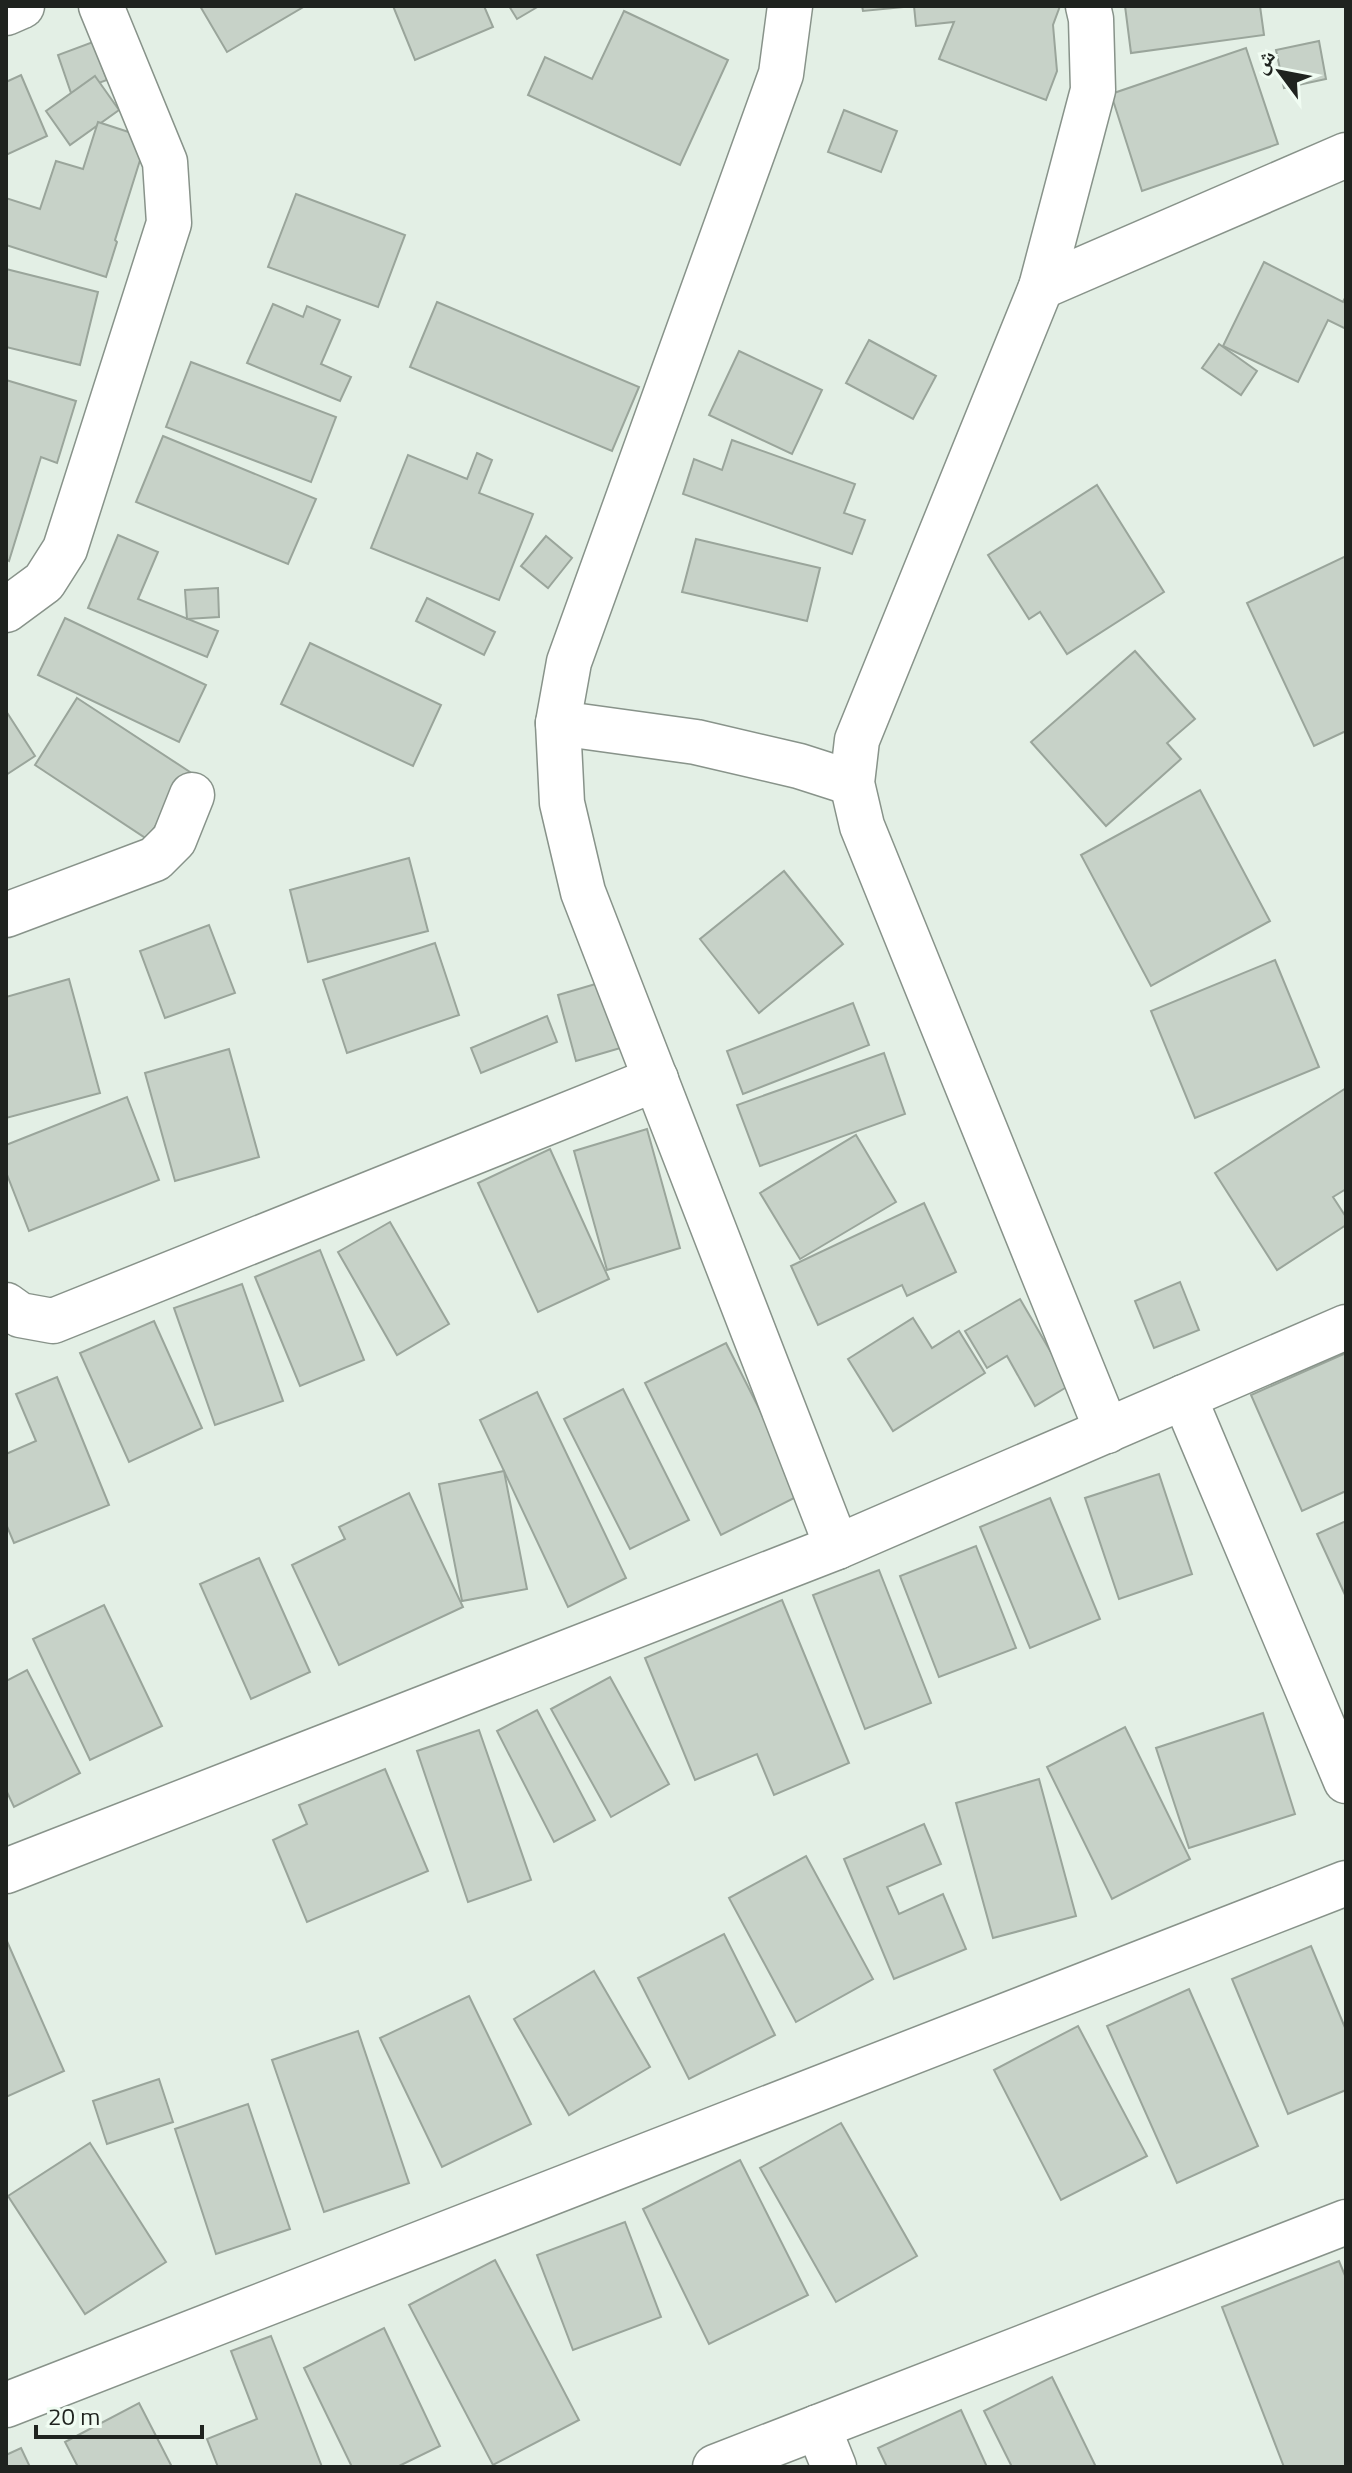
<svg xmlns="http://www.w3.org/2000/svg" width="1352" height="2473" font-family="'Titillium Web','Noto Naskh Arabic',sans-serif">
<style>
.building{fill:#c7d2c8;stroke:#9aa59b;stroke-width:2}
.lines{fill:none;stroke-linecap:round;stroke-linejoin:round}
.street-casing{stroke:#88938a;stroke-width:47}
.secondary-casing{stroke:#88938a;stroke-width:47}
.street{stroke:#fff;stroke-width:44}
.secondary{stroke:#fff;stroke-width:44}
</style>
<rect width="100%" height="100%" fill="#e3efe5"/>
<g class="building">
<polygon points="200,6 305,6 227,52"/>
<polygon points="393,6 484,6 493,27 415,60"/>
<polygon points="509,6 539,6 517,19"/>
<polygon points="862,6 1060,6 1053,25 1057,71 1046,100 939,59 954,22 916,26 914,6 863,11"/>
<polygon points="1125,6 1260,6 1264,35 1131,53"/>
<polygon points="624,11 728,60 680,165 528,95 545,57 592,79"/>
<polygon points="1319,41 1326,79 1284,88 1276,50"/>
<polygon points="93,42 107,80 71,93 58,55"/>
<polygon points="1246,48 1278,144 1142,191 1111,94"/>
<polygon points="21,75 47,136 6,155 6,82"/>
<polygon points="95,76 119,110 70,145 46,111"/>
<polygon points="844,110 897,131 881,172 828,152"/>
<polygon points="98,122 147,138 115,240 117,242 106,277 6,245 6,198 40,209 56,161 83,169"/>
<polygon points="296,194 405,235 378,307 268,267"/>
<polygon points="1264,262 1343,302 1346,296 1346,329 1328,320 1298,382 1223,346"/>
<polygon points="6,269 98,292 80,365 6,347"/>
<polygon points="437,302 639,387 612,451 410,367"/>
<polygon points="273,304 303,317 307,306 340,320 321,364 351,377 340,401 247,363"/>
<polygon points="869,340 936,376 913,419 846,383"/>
<polygon points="1219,344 1257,371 1241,395 1202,368"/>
<polygon points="739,351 822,390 792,454 709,415"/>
<polygon points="191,362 336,417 311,482 166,427"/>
<polygon points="6,380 76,401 57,463 41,457 9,561 6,559"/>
<polygon points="163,436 316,499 288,564 136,502"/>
<polygon points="732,440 855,484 844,513 865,520 852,554 683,494 694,459 722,470"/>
<polygon points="477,453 492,460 479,493 533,514 499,600 371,548 408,455 467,479"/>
<polygon points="1097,485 1164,592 1067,654 1040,612 1029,619 988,555"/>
<polygon points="118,535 158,552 138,599 218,631 207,657 88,608"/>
<polygon points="546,536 572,558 548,588 521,566"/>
<polygon points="696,539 820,568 807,621 682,592"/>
<polygon points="1346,556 1346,731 1314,746 1247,603"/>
<polygon points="218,588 219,617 187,619 185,590"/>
<polygon points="427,598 495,632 484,655 416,621"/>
<polygon points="65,618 206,685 179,742 38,675"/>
<polygon points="310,643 441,705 413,766 281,704"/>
<polygon points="1135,651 1195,719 1167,743 1181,759 1106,826 1031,742"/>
<polygon points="77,698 190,772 147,839 35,765"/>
<polygon points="6,711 35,756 6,775"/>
<polygon points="1200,790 1270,921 1151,986 1081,855"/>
<polygon points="409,858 428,931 308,962 290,890"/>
<polygon points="784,871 843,944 759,1013 700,939"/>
<polygon points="209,925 235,993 165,1018 140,951"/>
<polygon points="435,943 459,1015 347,1053 323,980"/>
<polygon points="1275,960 1319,1067 1195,1118 1151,1011"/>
<polygon points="616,978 634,1044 576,1061 558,995"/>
<polygon points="69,979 100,1093 6,1118 6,997"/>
<polygon points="853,1003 869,1045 743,1094 727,1051"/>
<polygon points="547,1016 557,1042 481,1073 471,1048"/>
<polygon points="229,1049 259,1157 175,1181 145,1073"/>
<polygon points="884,1053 905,1114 760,1166 737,1105"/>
<polygon points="1346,1088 1346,1189 1333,1197 1346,1217 1346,1225 1277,1270 1215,1173"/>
<polygon points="127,1097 159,1180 29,1231 6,1172 6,1145"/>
<polygon points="647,1129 680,1248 607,1270 574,1151"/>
<polygon points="856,1135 896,1202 800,1259 760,1193"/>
<polygon points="550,1149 609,1279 538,1312 478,1183"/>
<polygon points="924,1203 956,1272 907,1296 902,1285 818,1325 791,1266"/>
<polygon points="390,1222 449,1324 397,1355 338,1252"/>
<polygon points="320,1250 364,1360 300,1386 255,1277"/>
<polygon points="1180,1282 1199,1330 1154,1348 1135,1301"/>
<polygon points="242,1284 283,1401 215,1425 174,1308"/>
<polygon points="1020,1299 1070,1385 1035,1406 1007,1356 987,1368 965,1331"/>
<polygon points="913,1318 932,1348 959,1331 985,1373 893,1431 848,1359"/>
<polygon points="154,1321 202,1428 129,1462 80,1353"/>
<polygon points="726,1343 802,1494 721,1535 645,1383"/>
<polygon points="1346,1353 1346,1491 1302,1511 1251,1395"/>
<polygon points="57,1377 109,1505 14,1543 6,1524 6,1454 36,1441 16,1394"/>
<polygon points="623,1389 689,1520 630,1549 564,1419"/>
<polygon points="537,1392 626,1578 568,1607 480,1420"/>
<polygon points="504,1471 527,1589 462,1601 439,1484"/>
<polygon points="1159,1474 1192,1574 1119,1599 1085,1498"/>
<polygon points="409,1493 463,1607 339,1665 292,1565 345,1539 339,1527"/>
<polygon points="1050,1498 1100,1619 1030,1648 980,1527"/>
<polygon points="1346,1521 1346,1597 1317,1534"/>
<polygon points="976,1546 1016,1648 939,1677 900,1576"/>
<polygon points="259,1558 310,1672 251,1699 200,1584"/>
<polygon points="879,1570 931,1703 865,1729 813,1595"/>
<polygon points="782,1600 849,1763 774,1795 757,1754 695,1780 645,1658"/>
<polygon points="104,1605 162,1726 90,1760 33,1639"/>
<polygon points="27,1670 80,1773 14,1807 6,1790 6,1681"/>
<polygon points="610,1677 669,1784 611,1817 551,1709"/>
<polygon points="537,1710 595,1820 554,1842 497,1731"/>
<polygon points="1263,1713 1295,1814 1189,1848 1156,1748"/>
<polygon points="1125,1727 1190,1859 1112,1899 1047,1767"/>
<polygon points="479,1730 531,1880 468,1902 417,1751"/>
<polygon points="385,1769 428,1871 307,1922 273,1840 307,1824 299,1805"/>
<polygon points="1039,1779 1076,1916 993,1938 956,1803"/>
<polygon points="924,1824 941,1864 887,1887 899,1914 943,1894 966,1949 894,1979 844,1859"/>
<polygon points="806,1856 873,1979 796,2022 729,1898"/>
<polygon points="724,1934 775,2035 689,2079 638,1978"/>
<polygon points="6,1939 64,2071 6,2097"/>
<polygon points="1311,1946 1346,2030 1346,2090 1288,2114 1232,1979"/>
<polygon points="594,1971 650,2067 569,2115 514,2019"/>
<polygon points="1189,1989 1258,2146 1177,2183 1107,2026"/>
<polygon points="469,1996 531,2124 442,2167 380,2038"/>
<polygon points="1078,2026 1147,2156 1061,2200 994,2070"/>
<polygon points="358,2031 409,2183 324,2212 272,2060"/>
<polygon points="159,2079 173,2122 107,2144 93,2101"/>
<polygon points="248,2104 290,2229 216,2254 175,2129"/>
<polygon points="841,2123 917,2256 836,2302 760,2168"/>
<polygon points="90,2143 166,2262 85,2314 8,2196"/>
<polygon points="740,2160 808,2295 709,2344 643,2209"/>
<polygon points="625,2222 661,2317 573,2350 537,2255"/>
<polygon points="495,2260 579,2420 493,2465 409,2305"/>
<polygon points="1339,2261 1346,2278 1346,2467 1284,2467 1222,2307"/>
<polygon points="384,2328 440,2446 397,2467 352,2467 304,2368"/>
<polygon points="271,2336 322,2467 218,2467 207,2439 257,2419 231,2351"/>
<polygon points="1052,2377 1096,2467 1012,2467 984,2411"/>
<polygon points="139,2403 172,2467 78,2467 65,2442"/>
<polygon points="961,2410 987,2467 887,2467 878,2448"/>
<polygon points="21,2448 30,2467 6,2467 6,2455"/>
</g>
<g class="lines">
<g class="street-casing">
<g id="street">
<polyline points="790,6 781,74 569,662 558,723 562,803 583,892 837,1547"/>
<polyline points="1088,6 1091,19 1093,90 1041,287 857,740 852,783 862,826 1107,1431"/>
<polyline points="1041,287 1346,155"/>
<polyline points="6,610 44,582 65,549 169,223 165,162 101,6"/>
<polyline points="558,723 696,742 799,766 852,783"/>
<polyline points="6,915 155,859 174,840 192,795"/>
<polyline points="6,1305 20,1315 53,1321 656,1079"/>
<polyline points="1184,1397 1346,1781"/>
<polyline points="6,1871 837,1547 1346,1327"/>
<polyline points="6,2405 1346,1883"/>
<polyline points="818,2427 834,2467"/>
<polyline points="715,2467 1346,2222"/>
</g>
</g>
<g class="secondary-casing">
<polyline id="secondary" points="6,13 22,6"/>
</g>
<use href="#street" class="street"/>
<use href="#secondary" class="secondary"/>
</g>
<rect width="1352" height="2473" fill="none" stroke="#1f231f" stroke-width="16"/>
<g transform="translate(1280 72) rotate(302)" stroke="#f0fcf2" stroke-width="6" paint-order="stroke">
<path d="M0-6L14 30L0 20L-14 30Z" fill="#1f231f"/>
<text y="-12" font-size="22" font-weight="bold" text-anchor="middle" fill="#1f231f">ش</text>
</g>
<path d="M36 2425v12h166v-12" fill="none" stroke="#1f231f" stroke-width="4"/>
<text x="48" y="2425" font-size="24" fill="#1f231f" stroke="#f0fcf2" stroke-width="6" paint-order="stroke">20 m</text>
</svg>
